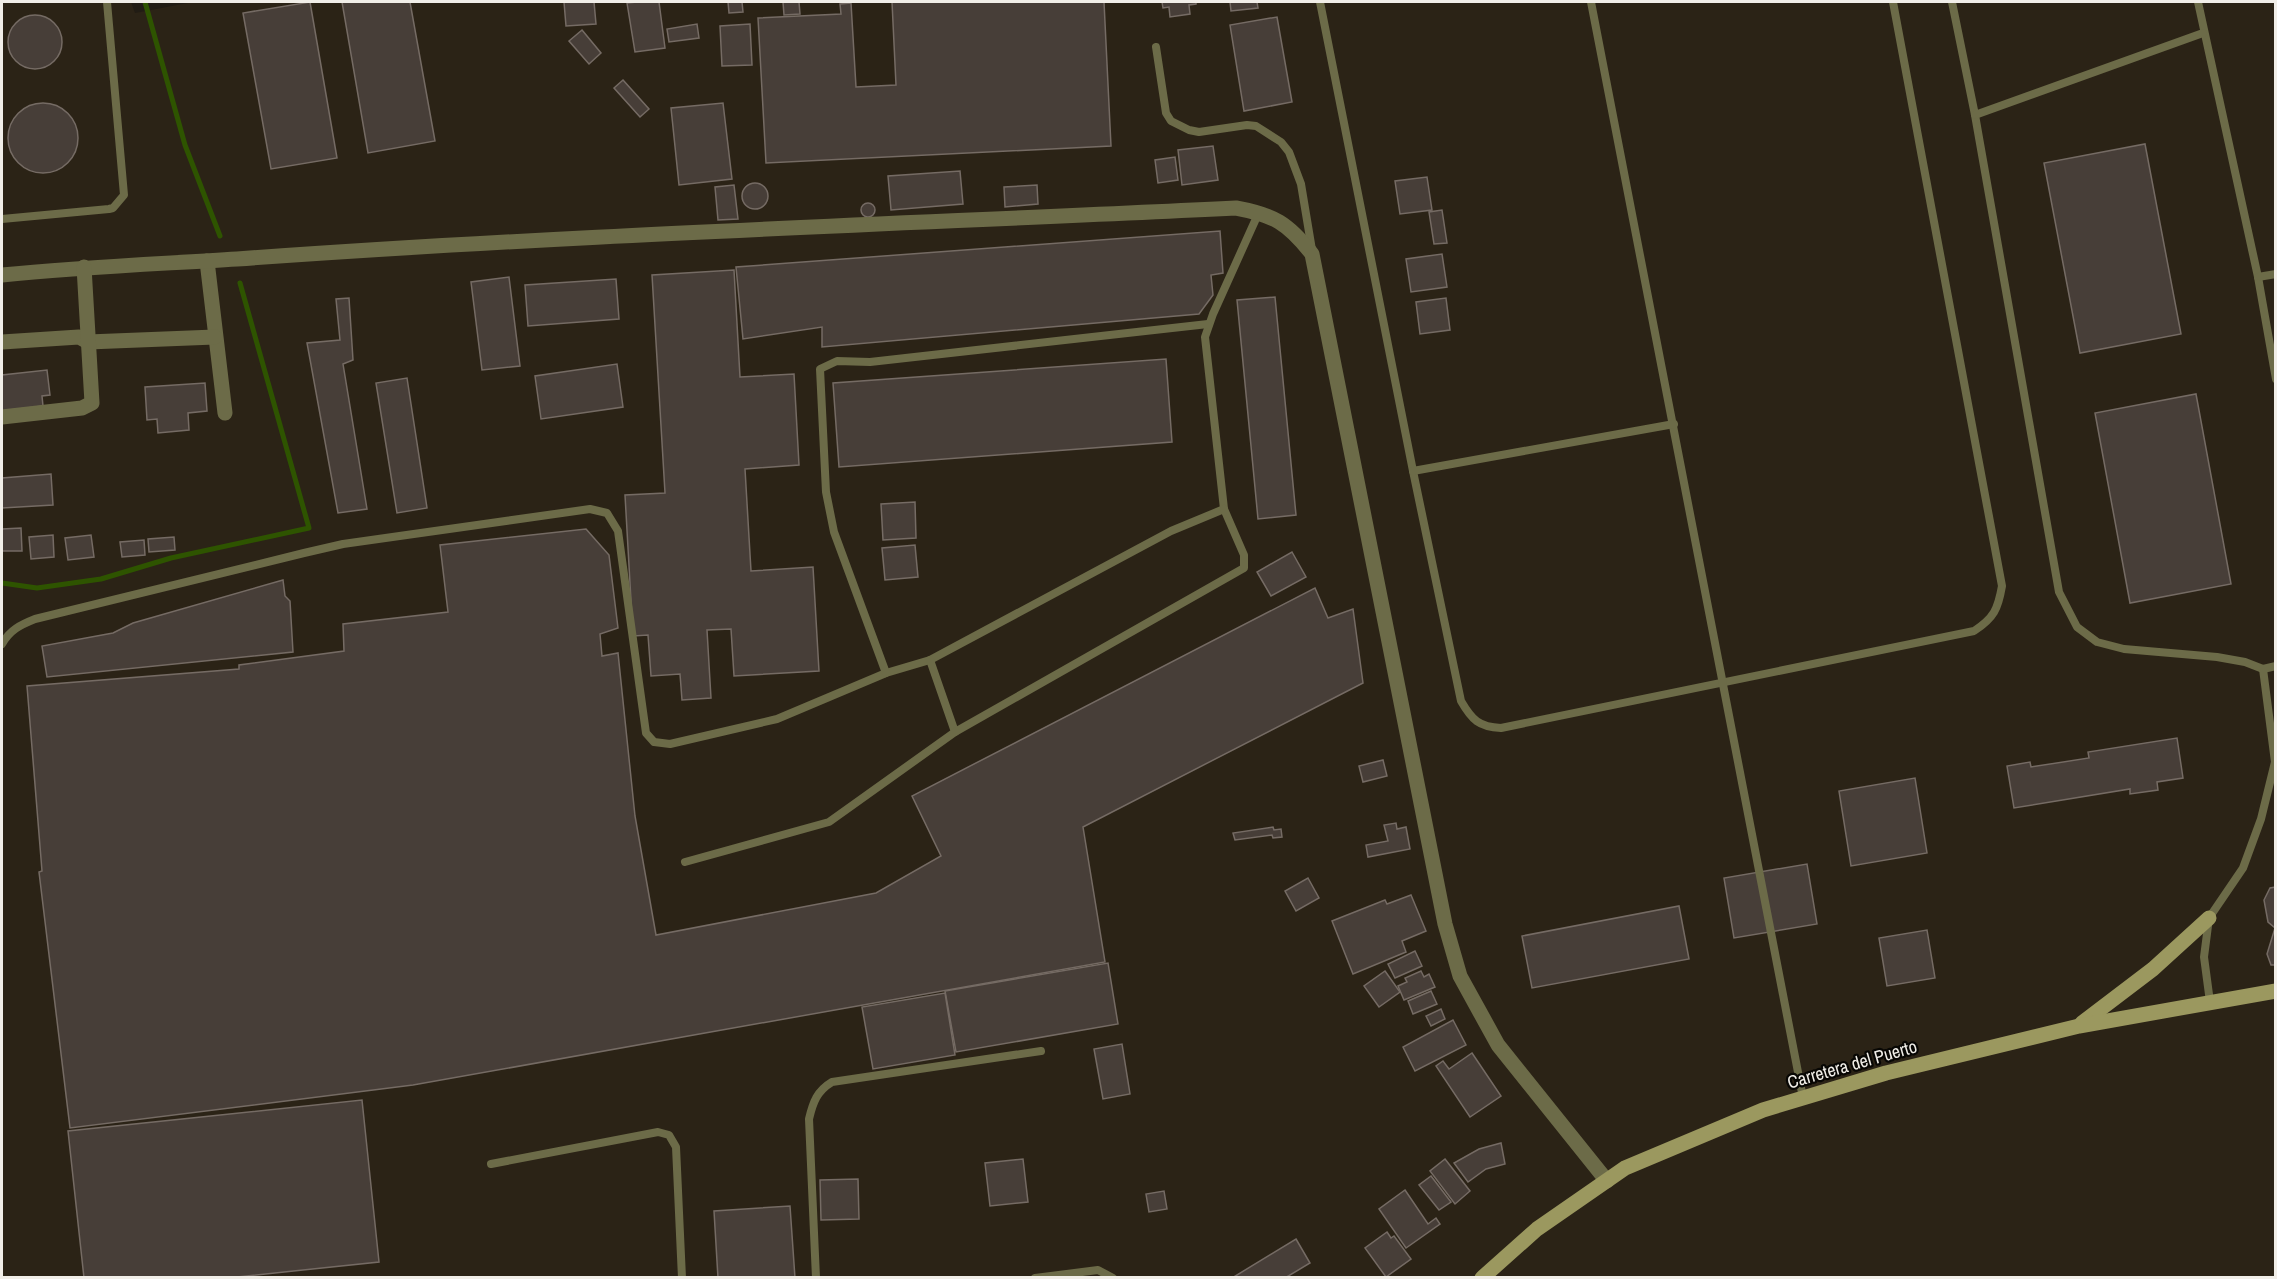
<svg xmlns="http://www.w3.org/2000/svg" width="2277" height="1279" font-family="'Archivo Narrow',sans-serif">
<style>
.built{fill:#2b2316}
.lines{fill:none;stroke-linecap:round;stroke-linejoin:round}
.stream{stroke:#2e5400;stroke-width:5}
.building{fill:#473e38;stroke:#756b64;stroke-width:1.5}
.lane{stroke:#6c6b48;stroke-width:8}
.street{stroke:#6c6b48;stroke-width:15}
.secondary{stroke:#9b985f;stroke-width:15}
.labels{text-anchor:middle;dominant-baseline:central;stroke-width:4.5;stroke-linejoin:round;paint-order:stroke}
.street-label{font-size:18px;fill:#f1eee8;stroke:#080704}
</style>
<rect width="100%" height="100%" fill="#211c14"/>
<polygon class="built" points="2,2 131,2 135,13 193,2 2275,2 2275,1277 2,1278"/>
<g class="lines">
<g class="stream">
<polyline points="145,2 185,145 220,236"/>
<polyline points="2,583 37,588 101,579 171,558 309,528 240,283"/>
</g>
</g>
<g class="building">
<polygon points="310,2 337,158 271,169 243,13"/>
<polygon points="342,2 410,2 435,141 368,153"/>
<polygon points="564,2 594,2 596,24 566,26"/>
<polygon points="637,2 659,2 665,48 635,52 627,3"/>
<polygon points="728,2 742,2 743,12 729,13"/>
<polygon points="783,2 799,2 800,14 784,15"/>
<polygon points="892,2 1104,2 1111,146 766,163 758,18 841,14 840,4 851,3 856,87 896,85"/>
<polygon points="1162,2 1196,2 1196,4 1189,5 1190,14 1170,17 1169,7 1163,8"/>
<polygon points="1230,2 1257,2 1258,8 1231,11"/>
<circle cx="35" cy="42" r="27"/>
<polygon points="1277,17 1292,102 1244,111 1230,25"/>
<polygon points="697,24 699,38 669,42 667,29"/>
<polygon points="750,24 752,65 722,66 720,26"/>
<polygon points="582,30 601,53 589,64 569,41"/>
<polygon points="623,80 649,109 640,117 614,88"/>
<polygon points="723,103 732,179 679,185 671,108"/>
<circle cx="43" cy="138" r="35"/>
<polygon points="2145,144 2181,334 2080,353 2044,163"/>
<polygon points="1213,146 1218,180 1182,185 1178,150"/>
<polygon points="1175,157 1178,180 1158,183 1155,160"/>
<polygon points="960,171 963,204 891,210 888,176"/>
<polygon points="1427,177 1432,210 1400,214 1395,181"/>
<circle cx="755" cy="196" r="13"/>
<polygon points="734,185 738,219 718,220 715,187"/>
<polygon points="1037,185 1038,204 1005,207 1004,187"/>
<circle cx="868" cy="210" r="7"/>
<polygon points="1442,210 1447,243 1434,244 1429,212"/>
<polygon points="1220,231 1223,273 1211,275 1213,295 1199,314 822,347 822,327 743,339 736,267"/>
<polygon points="1442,254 1447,287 1411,292 1406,259"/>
<polygon points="734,270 740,377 794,374 799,465 745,469 751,571 813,567 819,671 734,676 731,629 707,630 711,698 682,700 680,674 651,676 648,635 633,636 625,495 665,493 652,275"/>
<polygon points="509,277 520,366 482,370 471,282"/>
<polygon points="616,279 619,319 528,326 525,285"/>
<polygon points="1275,297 1296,515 1258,519 1237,300"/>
<polygon points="349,298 353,360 343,364 367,509 338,513 307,343 340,340 336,299"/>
<polygon points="1446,298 1450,330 1420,334 1416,302"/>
<polygon points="1166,359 1172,442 839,467 833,383"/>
<polygon points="617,364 623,407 541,419 535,376"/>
<polygon points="47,370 50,395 42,396 43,406 2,411 2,375"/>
<polygon points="407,378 427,508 397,513 376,383"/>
<polygon points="205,383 207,411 188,413 189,430 158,433 157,419 147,420 145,387"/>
<polygon points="2196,394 2231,584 2130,603 2095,413"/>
<polygon points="51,474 53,505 2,508 2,478"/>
<polygon points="915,502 916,538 883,540 881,504"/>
<polygon points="21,528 22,551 2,551 2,529"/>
<polygon points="586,529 609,555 618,628 600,634 602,656 618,653 635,816 656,935 876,893 941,856 912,796 1315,588 1328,618 1353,609 1363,683 1083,827 1105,962 413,1085 70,1128 39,872 42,871 27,686 239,669 239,665 344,651 343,624 448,612 440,545"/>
<polygon points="53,535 54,557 31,559 29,537"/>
<polygon points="91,535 94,557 68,560 65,538"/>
<polygon points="174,537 175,550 149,552 148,539"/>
<polygon points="144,540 145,555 122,557 120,542"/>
<polygon points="915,545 918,577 885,580 882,548"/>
<polygon points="1292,552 1306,577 1271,596 1257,572"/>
<polygon points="283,580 285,596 290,601 293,652 47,677 42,646 113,633 133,623"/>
<polygon points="2177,738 2183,778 2157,782 2158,790 2130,794 2130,789 2014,808 2007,766 2030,762 2031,767 2089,758 2088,752"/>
<polygon points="1383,760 1387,776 1363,782 1359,766"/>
<polygon points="1915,778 1927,853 1851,866 1839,791"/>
<polygon points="1396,823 1397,829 1406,827 1410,849 1368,857 1366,845 1388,841 1384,825"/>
<polygon points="1273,827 1274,830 1281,829 1282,837 1273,838 1272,835 1235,840 1233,833"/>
<polygon points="1807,864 1817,924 1734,938 1724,878"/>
<polygon points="1308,878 1319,898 1296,911 1285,891"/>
<polygon points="2276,887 2276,965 2271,965 2267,954 2275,928 2268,922 2264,900 2270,888"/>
<polygon points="1411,895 1426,931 1402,941 1406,952 1353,974 1332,921 1385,900 1387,904"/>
<polygon points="1679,906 1689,959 1532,988 1522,936"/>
<polygon points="1927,930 1935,978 1887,986 1879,938"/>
<polygon points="1415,951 1422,966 1395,978 1388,964"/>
<polygon points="1108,963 1118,1024 956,1052 945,991"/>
<polygon points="1385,971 1400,992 1379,1007 1364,986"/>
<polygon points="1421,971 1424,977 1429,974 1435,987 1404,1000 1398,986 1407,982 1405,978"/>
<polygon points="1431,991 1437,1004 1413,1014 1408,1001"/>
<polygon points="945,993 955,1055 873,1069 862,1007"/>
<polygon points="1441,1009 1445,1019 1431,1026 1426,1016"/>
<polygon points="1453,1020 1466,1045 1415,1071 1403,1047"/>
<polygon points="1122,1044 1130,1094 1103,1099 1094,1049"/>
<polygon points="1472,1053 1501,1096 1470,1117 1436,1066 1443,1061 1449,1069"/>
<polygon points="362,1100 379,1262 227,1278 84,1278 68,1131"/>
<polygon points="1501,1143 1505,1164 1486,1169 1468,1182 1454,1163 1479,1149"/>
<polygon points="1023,1159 1028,1202 990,1206 985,1163"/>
<polygon points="1445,1159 1470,1191 1455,1204 1430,1171"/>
<polygon points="1431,1176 1451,1202 1439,1210 1419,1185"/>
<polygon points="858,1179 859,1219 821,1220 820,1180"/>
<polygon points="1405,1190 1428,1224 1436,1218 1440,1224 1406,1248 1379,1209"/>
<polygon points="1164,1191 1167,1209 1149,1212 1146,1194"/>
<polygon points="790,1206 795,1278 718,1278 714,1211"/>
<polygon points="1387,1232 1391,1238 1394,1236 1411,1259 1386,1277 1365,1248"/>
<polygon points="1296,1239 1310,1263 1285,1278 1232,1278"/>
</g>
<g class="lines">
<g class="lane">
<path d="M 1320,2 L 1413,471 L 1461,701 C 1472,720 1479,727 1501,728 L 1974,631 C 1994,618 1998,609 2002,586 L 1893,2"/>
<polyline points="1591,2 1803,1098"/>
<polyline points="1952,2 1975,115 2059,592 2077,627 2097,642 2124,649 2217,657 2245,662 2263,669"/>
<polyline points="2198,2 2258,277 2276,379"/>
<polyline points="1156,47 1166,113 1171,121 1189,130 1199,132 1247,125 1256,126 1281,142 1289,152 1301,184 1312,250"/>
<polyline points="1975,115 2203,33"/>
<polyline points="2,219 109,209 113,208 124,195 107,2"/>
<polyline points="2258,277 2276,274"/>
<polyline points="1413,471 1674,424"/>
<path d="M 2,644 C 10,630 20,625 35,619 L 304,553 L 343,544 L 590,509 L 607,513 L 618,531 L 646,733 L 654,742 L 670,744 L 777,719 L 886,673 L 930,660 L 1171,531 L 1224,509 L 1205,337 L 1213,314 L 1259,212"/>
<polyline points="930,660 955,732"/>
<polyline points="886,673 834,532 826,492 820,369 837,361 870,362 1208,324"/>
<polyline points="685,862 829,822 955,732 1244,568 1244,555 1224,509"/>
<polyline points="2210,1002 2204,957 2209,918 2243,868 2261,819 2275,762 2263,669 2276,666"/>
<polyline points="491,1164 658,1132 669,1135 676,1147 682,1278"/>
<path d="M 816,1278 L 809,1119 C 813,1102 817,1091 832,1082 L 1041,1051"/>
<polyline points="1035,1278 1098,1270 1113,1278"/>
</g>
<g class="street">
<polyline points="207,261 225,413"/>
<path d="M 2,275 C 80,267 158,264 237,259 C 569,235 903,224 1236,208 C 1274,215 1288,223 1312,254 L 1445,924 L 1460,976 L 1498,1045 L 1607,1181"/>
<polyline points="2,342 79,337 88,342 215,337"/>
<polyline points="2,417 82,408 92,403 84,267"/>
</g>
<g class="secondary">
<polyline points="2082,1023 2153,969 2209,918"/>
<polyline points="1482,1278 1537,1229 1625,1168 1763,1110 1886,1073 2079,1026 2276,991"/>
</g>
</g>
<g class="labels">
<g class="street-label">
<text transform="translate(1852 1064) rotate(-16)">Carretera del Puerto</text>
</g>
</g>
<rect width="2277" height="1279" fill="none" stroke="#f1eee8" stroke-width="6"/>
</svg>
